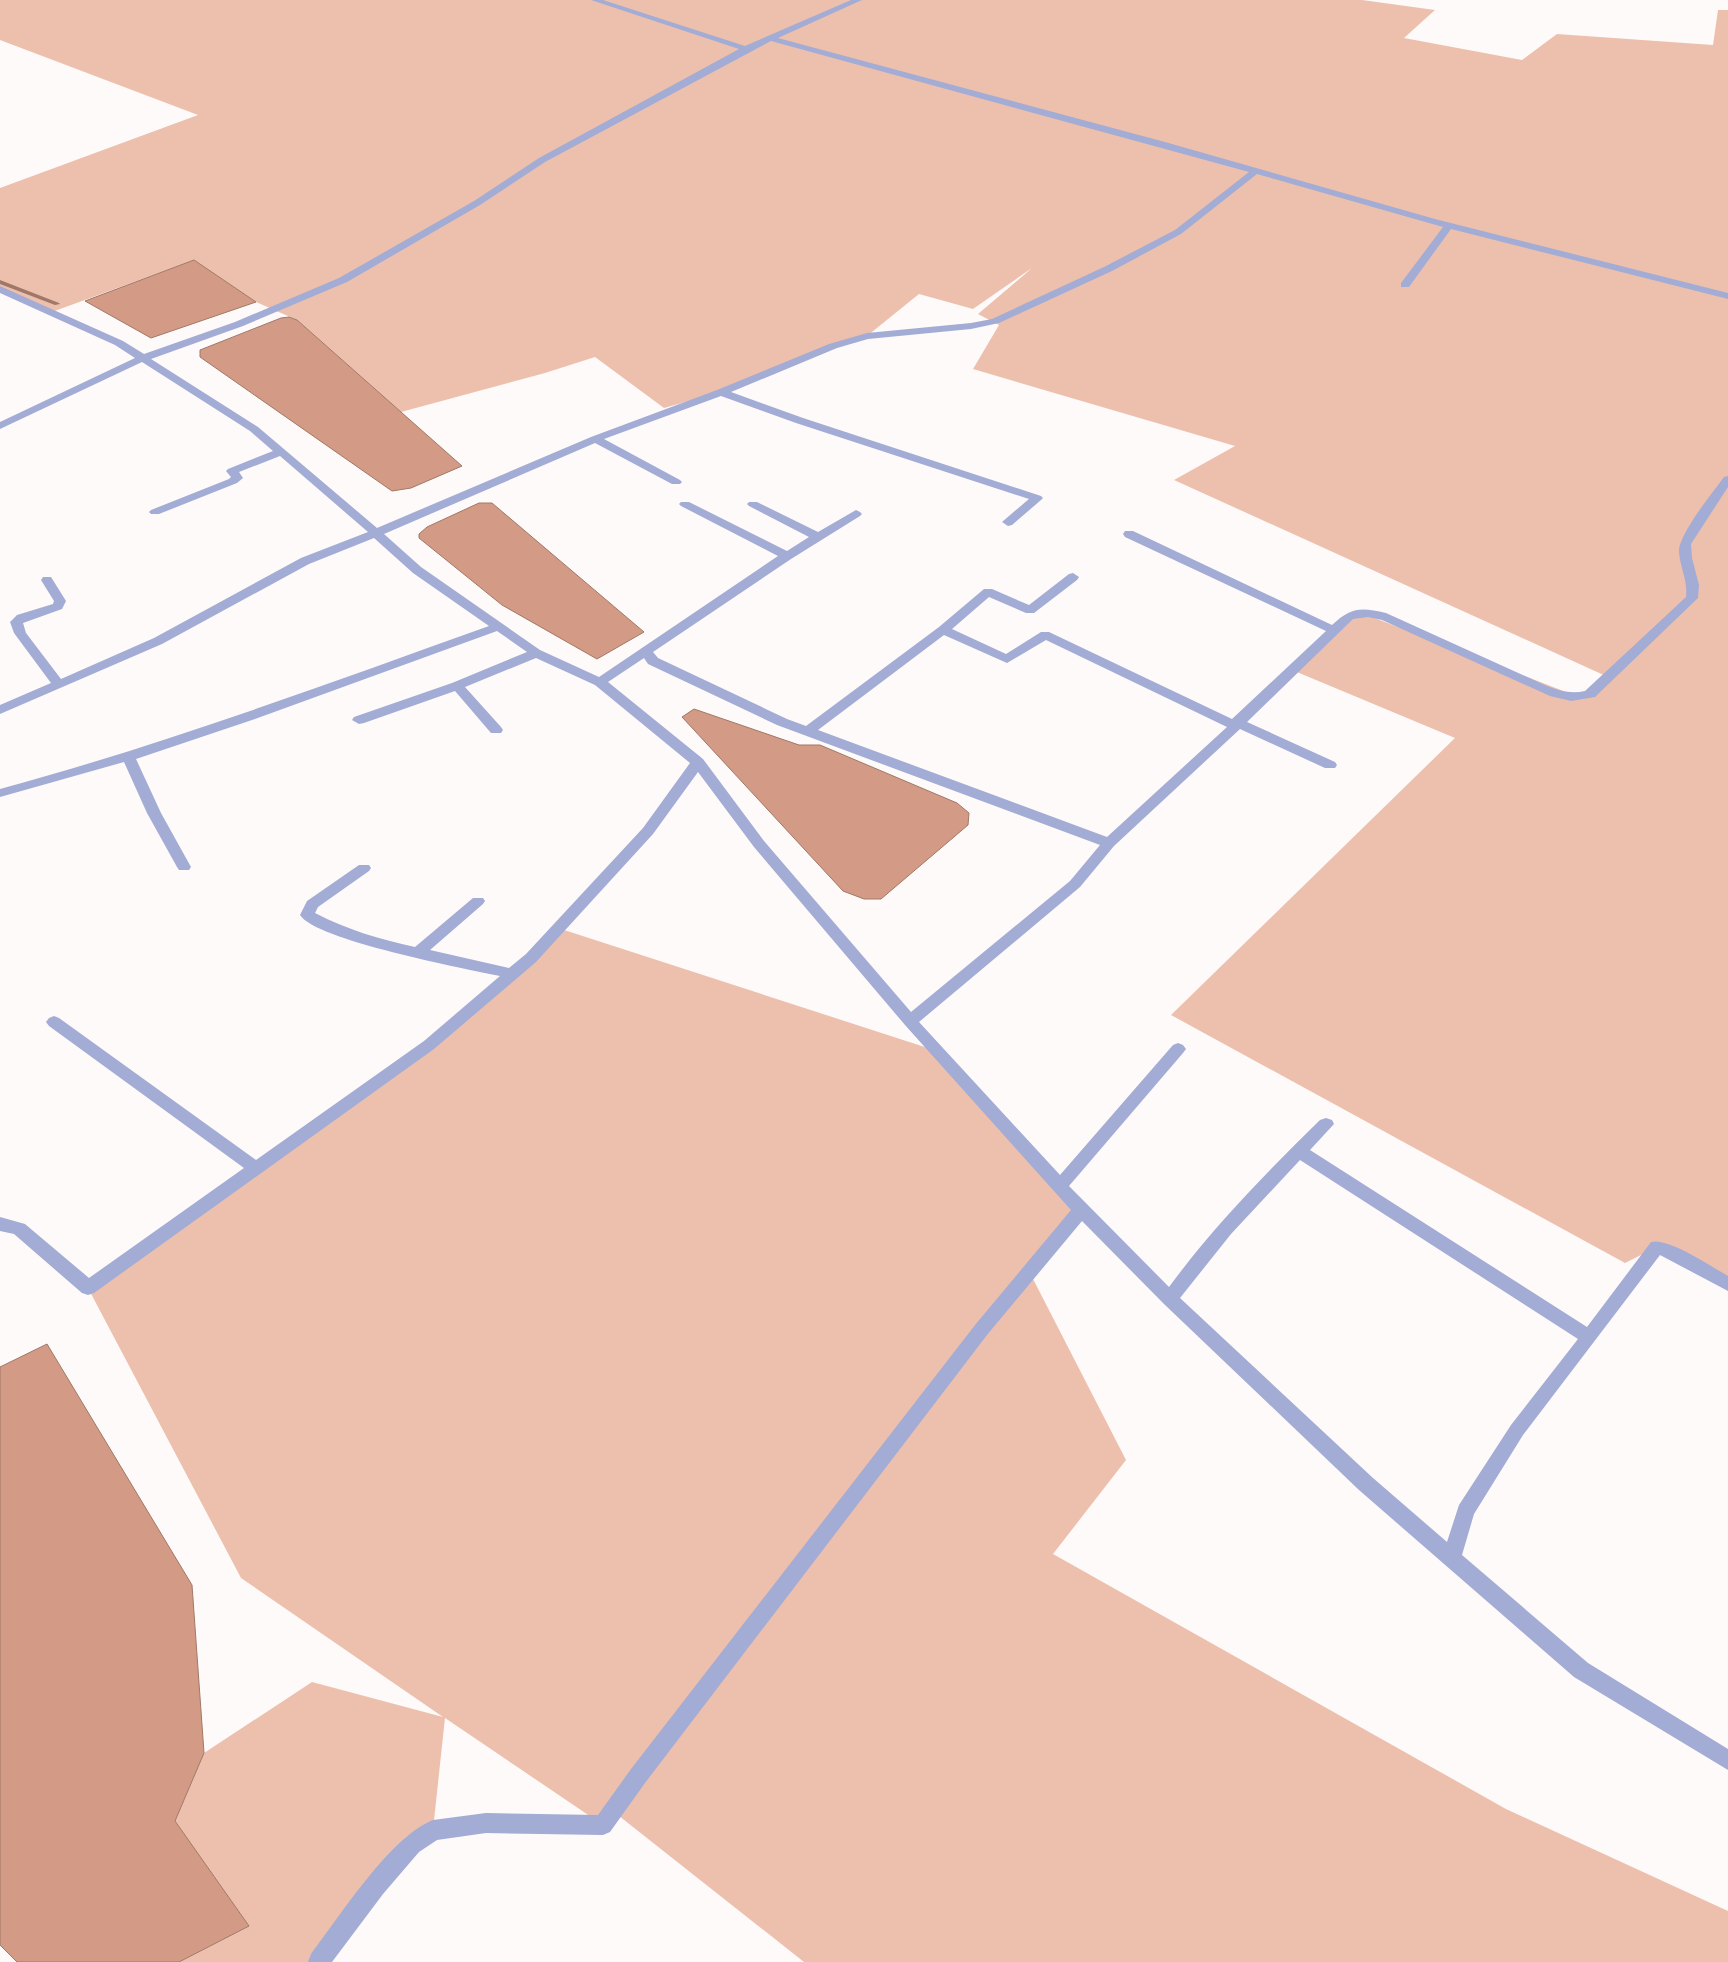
<svg xmlns="http://www.w3.org/2000/svg" width="1728" height="1962" font-family="'Varela Round',sans-serif">
<style>
.green{fill:#edc0ae}
.water{fill:#d39b85;stroke:#a07868}
.lines{fill:none;stroke-linecap:round;stroke-linejoin:round}
.stream{fill:#a07868;fill-rule:evenodd}
.minor{fill:#a2acd5;fill-rule:evenodd}
</style>
<rect width="100%" height="100%" fill="#fefaf9"/>
<g class="green">
<polygon points="0,0 1362,0 1435,10 1404,38 1522,60 1557,34 1713,45 1718,10 1728,10 1728,1287 1657,1247 1625,1263 1171,1015 1455,738 1292,670 1359,612 1579,697 1608,677 1174,480 1235,446 973,369 999,325 978,314 1032,268 973,309 919,294 867,336 721,392 664,408 595,357 545,373 401,412 297,320 256,302 194,260 52,312 0,289 0,188 198,115 0,40"/>
<polygon points="558,928 937,1051 1081,1210 1031,1275 1126,1460 1053,1554 1506,1809 1728,1911 1728,1962 804,1962 614,1812 603,1825 445,1718 433,1830 326,1962 179,1962 249,1926 175,1821 204,1753 312,1682 443,1717 241,1578 88,1288 429,1045"/>
</g>
<g class="water">
<polygon points="194,260 256,302 151,338 85,301"/>
<polygon points="289,317 297,320 462,466 411,488 392,491 200,357 200,350 281,318"/>
<polygon points="479,503 492,503 644,632 597,659 502,605 419,538 419,534 427,527"/>
<polygon points="694,709 799,745 820,745 957,803 969,813 968,825 881,899 864,899 843,891 682,717"/>
<polygon points="47,1344 192,1585 204,1753 175,1821 249,1926 179,1962 17,1962 0,1945 0,1367"/>
</g>
<g class="lines">
<polygon class="stream" points="0,280 59,303 60,304 55,305 0,284"/>
<path class="minor" d="M 591,0 L 603,0 L 745,46 L 851,0 L 862,0 L 778,38 L 1165,142 L 1435,219 L 1728,293 L 1728,299 L 1451,229 L 1409,287 L 1401,287 L 1401,283 L 1443,227 L 1257,174 L 1181,234 L 1112,271 L 999,323 L 971,329 L 868,339 L 837,348 L 731,392 L 803,418 L 1041,496 L 1043,498 L 1041,500 L 1012,525 L 1008,526 L 1002,522 L 1029,499 L 796,423 L 721,396 L 604,439 L 680,480 L 682,482 L 680,484 L 672,484 L 595,443 L 384,534 L 421,567 L 540,650 L 599,677 L 778,556 L 681,506 L 679,504 L 681,502 L 689,502 L 787,551 L 809,537 L 749,506 L 747,504 L 749,502 L 757,502 L 818,532 L 856,510 L 860,512 L 862,514 L 860,516 L 791,559 L 653,652 L 658,658 L 787,719 L 806,726 L 939,627 L 984,589 L 992,589 L 1029,605 L 1069,574 L 1073,573 L 1079,577 L 1077,580 L 1034,613 L 1026,613 L 989,597 L 952,629 L 1006,654 L 1041,632 L 1049,632 L 1232,719 L 1326,631 L 1125,537 L 1123,534 L 1125,531 L 1133,531 L 1332,625 C 1351,607 1361,607 1386,613 L 1547,686 C 1560,691 1571,694 1585,691 L 1686,597 C 1688,581 1680,567 1679,552 C 1678,535 1713,492 1724,477 L 1728,476 L 1728,487 L 1691,544 L 1692,558 L 1699,585 L 1698,598 L 1595,697 L 1571,701 L 1550,696 L 1382,620 L 1368,617 L 1353,619 L 1247,722 L 1335,762 L 1337,765 L 1335,768 L 1325,768 L 1240,729 L 1114,846 L 1080,887 L 919,1022 L 1060,1175 L 1173,1045 L 1178,1043 L 1183,1045 L 1186,1049 L 1183,1053 L 1069,1186 L 1169,1287 C 1214,1226 1267,1172 1320,1120 L 1326,1118 L 1332,1120 L 1334,1124 L 1310,1150 L 1587,1327 L 1651,1242 C 1668,1237 1712,1267 1728,1276 L 1728,1291 L 1660,1255 L 1523,1435 L 1474,1514 L 1462,1555 L 1588,1663 L 1728,1749 L 1728,1770 L 1574,1677 L 1359,1490 L 1164,1304 L 1082,1221 L 987,1335 L 645,1783 L 610,1832 L 603,1835 L 486,1833 L 437,1840 L 419,1852 L 383,1894 L 332,1962 L 308,1962 L 311,1954 C 340,1916 390,1837 433,1820 L 486,1813 L 598,1815 L 631,1769 L 975,1325 L 1071,1210 L 905,1025 L 754,847 L 698,772 L 653,834 L 536,962 L 434,1049 L 94,1293 L 88,1295 L 82,1293 L 14,1234 L 0,1231 L 0,1217 L 25,1224 L 89,1278 L 244,1168 L 49,1026 L 46,1022 L 49,1018 L 54,1016 L 59,1018 L 256,1160 L 424,1041 L 500,976 C 466,969 315,940 300,915 L 307,901 L 359,865 L 369,865 L 371,868 L 369,871 L 318,907 L 315,913 C 347,930 380,939 415,947 L 473,898 L 483,898 L 485,901 L 483,904 L 430,950 L 509,968 L 526,954 L 643,828 L 690,763 L 595,685 L 536,658 L 465,687 L 501,727 L 503,730 L 501,733 L 491,733 L 455,691 L 364,723 L 359,724 L 352,720 L 354,717 L 452,683 L 527,652 L 497,631 L 255,719 L 136,759 L 161,813 L 191,867 L 189,870 L 179,870 L 177,867 L 147,813 L 124,762 L 0,797 L 0,789 C 166,744 327,684 489,626 L 413,573 L 374,538 L 309,564 L 162,644 L 0,714 L 0,705 L 51,683 L 14,633 L 10,622 L 17,615 L 53,604 L 54,601 L 41,580 L 43,577 L 51,577 L 66,601 L 62,609 L 23,623 L 26,633 L 61,679 L 154,638 L 301,558 L 368,532 L 280,456 L 239,472 L 243,478 L 237,483 L 159,514 L 151,514 L 149,512 L 151,510 L 229,479 L 231,477 L 226,471 L 228,469 L 273,451 L 250,431 L 142,362 L 0,429 L 0,422 L 135,358 L 115,345 L 0,293 L 0,286 L 123,341 L 144,354 L 235,322 L 339,278 L 474,201 L 539,158 L 739,49 ZM 771,41 L 1249,172 L 1175,230 L 1104,267 L 992,319 L 971,323 L 867,333 L 829,344 L 717,390 L 591,437 L 377,528 L 258,427 L 151,359 L 243,326 L 347,282 L 480,205 L 545,162 ZM 944,635 L 1007,663 L 1046,640 L 1227,727 L 1107,837 L 818,730 ZM 644,658 L 648,664 L 777,725 L 1100,845 L 1070,881 L 911,1012 L 764,841 L 703,759 L 608,682 ZM 1300,1160 L 1578,1339 L 1511,1425 L 1459,1505 L 1447,1542 L 1373,1478 L 1180,1298 L 1231,1234 Z"/>
</g>
</svg>
